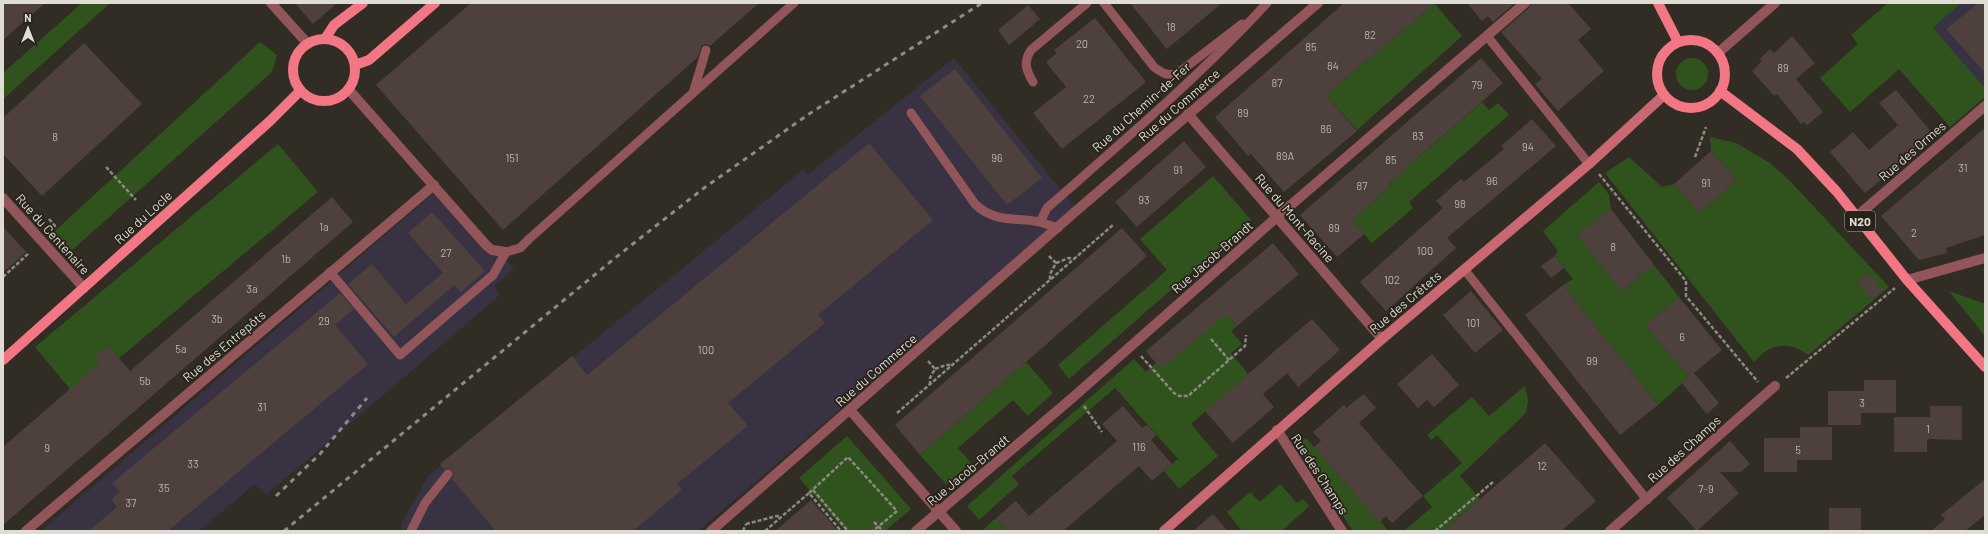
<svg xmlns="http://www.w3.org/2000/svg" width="1988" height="534" font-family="Barlow,sans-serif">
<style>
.industrial{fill:#383243}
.green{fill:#30531e}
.building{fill:#4d403d}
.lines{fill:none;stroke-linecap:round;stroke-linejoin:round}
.path{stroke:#8d8981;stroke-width:2.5;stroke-dasharray:4 2;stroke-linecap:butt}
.service{stroke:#92555a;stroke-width:9}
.minor{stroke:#92555a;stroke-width:10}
.tertiary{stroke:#92555a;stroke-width:10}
.secondary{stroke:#c96873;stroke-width:10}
.primary{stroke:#f37685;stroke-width:10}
.rail{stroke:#8f8b83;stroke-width:3;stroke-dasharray:5 5;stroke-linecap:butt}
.labels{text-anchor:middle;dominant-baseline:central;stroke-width:3.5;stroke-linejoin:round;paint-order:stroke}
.number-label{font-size:11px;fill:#bab5af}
.shield{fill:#28231a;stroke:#a8a49d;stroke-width:1}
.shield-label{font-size:12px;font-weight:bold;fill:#dfdcd5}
.street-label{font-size:13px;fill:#dfdcd5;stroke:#28231a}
</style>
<rect width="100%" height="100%" fill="#322d24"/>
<g class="industrial">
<polygon points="1961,3 1985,3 1985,88 1933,28"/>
<polygon points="954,58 1074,206 991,280 698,531 400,531 402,522 429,475 803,170 807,175"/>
<polygon points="441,187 514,269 494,286 500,295 266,495 255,484 198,531 41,531"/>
</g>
<g class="green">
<polygon points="82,3 110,3 3,99 3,73"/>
<polygon points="1888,3 1961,3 1933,28 1985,88 1985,97 1950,127 1899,69 1850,112 1820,78 1858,44 1851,35"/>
<polygon points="1435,4 1462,36 1357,130 1326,95"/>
<polygon points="260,42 277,55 272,72 71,251 55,231"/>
<circle cx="1692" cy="74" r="16"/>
<polygon points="1482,102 1489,110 1498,103 1509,115 1409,202 1413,208 1372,243 1352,220 1390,187 1388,184"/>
<path d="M 1710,137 L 1736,143 L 1770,163 L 1789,180 L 1889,287 L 1808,355 C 1789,340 1769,344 1754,362 L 1605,173 L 1629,157 L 1662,187 L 1674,184 L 1700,213 L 1737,180 L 1711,151 Z"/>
<polygon points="278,144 318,192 75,395 35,347"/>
<polygon points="1213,176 1251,220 1069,379 1058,365 1167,270 1140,239"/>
<polygon points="1599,182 1609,195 1611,209 1578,235 1621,291 1654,265 1679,297 1645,325 1689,377 1658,405 1563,285 1573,279 1555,256 1558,251 1543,231"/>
<polygon points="1949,291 1985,304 1985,336"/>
<polygon points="1211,296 1237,326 1231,331 1242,344 1231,353 1248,374 1191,424 1218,456 1179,489 1164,471 1178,459 1115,388 1012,476 1019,484 979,520 967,506 1134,359 1146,372 1156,363 1146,351"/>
<polygon points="1026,362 1053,393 1028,416 1013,400 958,448 971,463 946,484 920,455"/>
<polygon points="1525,386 1528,401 1526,413 1460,476 1480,499 1443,531 1404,531 1432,507 1423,496 1462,463 1437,435 1431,440 1427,435 1472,397 1489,416"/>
<polygon points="847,436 911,509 885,531 845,531 799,478"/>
<polygon points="1306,438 1387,529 1384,531 1353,531 1297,446"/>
<polygon points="1280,484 1297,503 1303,499 1309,506 1282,531 1242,531 1227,512 1250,492 1260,502"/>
<polygon points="996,518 1008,531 986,531 984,529"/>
</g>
<g class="building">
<polygon points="3,3 45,3 3,40"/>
<polygon points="295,3 337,3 313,24"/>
<polygon points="471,3 759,3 710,46 707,44 702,45 698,57 503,230 376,85"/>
<polygon points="1130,3 1222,3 1167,49"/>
<polygon points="1344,3 1436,3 1326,95 1357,131 1284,192 1251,154 1248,156 1215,117"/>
<polygon points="1467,3 1515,3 1493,22 1488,16 1482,21"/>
<polygon points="1531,3 1568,3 1591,29 1578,40 1604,71 1558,111 1535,84 1542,79 1501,32 1529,8"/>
<polygon points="1979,3 1985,3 1985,73 1946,29"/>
<polygon points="1028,5 1040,19 1009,45 998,30"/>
<polygon points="1095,18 1146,82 1062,149 1033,113 1066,87 1046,62 1057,53 1054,50"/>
<polygon points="1792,36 1815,63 1796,79 1823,112 1807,125 1804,122 1801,124 1777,94 1774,96 1752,71 1762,61 1760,59 1770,49 1774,53"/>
<polygon points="84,43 142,104 42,196 3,154 3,118"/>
<polygon points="1481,58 1503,83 1388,184 1390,187 1352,220 1364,234 1337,257 1300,215"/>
<polygon points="955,69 1042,178 1007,205 920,96"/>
<polygon points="1896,90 1934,135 1865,193 1830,152 1853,132 1869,150 1898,125 1879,103"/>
<polygon points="1532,119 1556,146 1447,238 1456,248 1386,311 1360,282 1443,208 1436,201 1461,179 1464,182 1504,149 1501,146"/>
<polygon points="1985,128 1985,235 1946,248 1947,253 1919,260 1881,216"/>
<polygon points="1184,141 1206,167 1137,227 1115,202"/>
<polygon points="869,143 933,220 818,315 825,323 728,403 748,426 677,484 682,490 633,531 496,531 452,479 454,474 452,470 448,468 444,469 440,464 572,356 587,375"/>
<polygon points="1711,151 1737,180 1700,213 1674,184"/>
<polygon points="332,197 353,222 3,525 3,447 100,363 95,357 108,346 130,371"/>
<polygon points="1611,209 1654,265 1621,291 1577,235"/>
<polygon points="432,212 485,271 461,292 454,285 394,337 348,284 372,264 406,304 443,273 408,233"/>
<polygon points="3,227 26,252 3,273"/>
<polygon points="1122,228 1147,256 920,455 895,425"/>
<polygon points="1273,243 1299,274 1237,326 1226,314 1161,369 1146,351"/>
<polygon points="1555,256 1564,268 1551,278 1541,266"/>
<polygon points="1868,273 1883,290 1872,299 1857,282"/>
<polygon points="1563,285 1658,405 1620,435 1525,315"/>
<polygon points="1471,291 1503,330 1475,353 1443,315"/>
<polygon points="340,293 354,309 335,325 368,364 168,531 89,531 117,507 111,499 120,492 112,483"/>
<polygon points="1679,297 1722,350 1694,373 1719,403 1707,414 1682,383 1689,377 1645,325"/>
<polygon points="1312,319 1340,350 1298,387 1287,373 1263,394 1274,407 1233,443 1205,411"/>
<polygon points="1432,354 1459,385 1434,407 1427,400 1418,408 1397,384"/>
<polygon points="1864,380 1896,380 1896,413 1861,413 1861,425 1828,425 1828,391 1864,391"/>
<polygon points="1364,394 1376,408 1359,423 1423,496 1392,523 1386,516 1380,522 1314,447 1321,441 1313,432 1344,405 1346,408"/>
<polygon points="1123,406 1142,428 1147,425 1156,435 1151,440 1172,464 1152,481 1139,466 1063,531 1008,531 996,518 1016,501 1029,516 1117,441 1102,424"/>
<polygon points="1930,406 1962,406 1962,440 1927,439 1927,452 1894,452 1894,417 1930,417"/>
<polygon points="1800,427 1832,427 1832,460 1797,460 1797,472 1764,472 1764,438 1800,438"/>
<polygon points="1730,441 1750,464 1741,472 1720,472 1739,493 1697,531 1667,498"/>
<polygon points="1545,443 1596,501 1561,531 1443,531"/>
<polygon points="1985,479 1985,515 1965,531 1931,531 1945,519 1941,515"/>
<polygon points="811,500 838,531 775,531"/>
<rect x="1829" y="508" width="32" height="23"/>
<polygon points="1213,514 1228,531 1193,531"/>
</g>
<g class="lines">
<g class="path">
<polyline points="1695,157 1706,127"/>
<polyline points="106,167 136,200"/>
<polyline points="1599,174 1686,281 1686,296 1758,382"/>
<polyline points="49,219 55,226 51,230"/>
<polyline points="1049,256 1056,263 1050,274 1050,280"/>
<polyline points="1056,263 1069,258 1075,259"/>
<polyline points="3,277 29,253"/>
<polyline points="1211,339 1229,360"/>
<polyline points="1141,356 1174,393 1179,396 1188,396 1245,346 1246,335"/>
<polyline points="928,361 935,369 930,378 930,384"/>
<polyline points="935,369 946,365 952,365"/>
<polyline points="1786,378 1895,288"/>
<polyline points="1084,406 1102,432"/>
<polyline points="897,413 1113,225"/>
<polyline points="813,490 848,531"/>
<polyline points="809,493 848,457 897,511 873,531"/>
<polyline points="874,522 883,531"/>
<polyline points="746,524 777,516 781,517"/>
<polyline points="743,531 746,524"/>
<polyline points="765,531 809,493 841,531"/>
<polyline points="1435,531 1493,482"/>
</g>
<g class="service">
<path d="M 1104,3 L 1154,67 C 1162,73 1167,76 1177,74 L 1242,24"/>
<polyline points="1487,36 1589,164"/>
<path d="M 1033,82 C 1026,70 1023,62 1031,50 L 1087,3"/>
<polyline points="693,93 706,50"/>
<path d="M 911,113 L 975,204 C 994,223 1016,217 1040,222 C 1046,224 1052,226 1058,228"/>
<path d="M 1040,222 L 1047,208 C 1122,142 1199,77 1267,3"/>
<polyline points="1464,269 1647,500"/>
<polyline points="330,272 400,355 493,275 506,252 520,248 529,239 794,3"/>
<polyline points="411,531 425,503 448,474"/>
</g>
<g class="minor">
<polyline points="271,3 308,44"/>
<polyline points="349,90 486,245 492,250 506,252"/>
<polyline points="1188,114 1382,339"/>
<polyline points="3,198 84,288"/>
<polyline points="1856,217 1985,106"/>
<polyline points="1907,280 1985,258"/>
<polyline points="850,410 956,531"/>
<polyline points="1277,430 1342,531"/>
<polyline points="26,531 434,185"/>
<polyline points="711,531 1076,211 1318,3"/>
<polyline points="916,531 1071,399 1277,217 1525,3"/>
<polyline points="1610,531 1775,386"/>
</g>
<polyline class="tertiary" points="1718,53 1775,3"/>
<polyline class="secondary" points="1164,531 1382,339 1589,164 1664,95"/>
<g class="primary">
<polyline points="1658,3 1678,42"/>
<circle cx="324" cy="70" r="31"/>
<polyline points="325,39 334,25 363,3"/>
<circle cx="1691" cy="74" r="34"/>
<polyline points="355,65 369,60 435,3"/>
<polyline points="1720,91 1797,149 1837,192 1907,280 1985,367"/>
<polyline points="3,360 270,121 300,91"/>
</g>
<g class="rail">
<polyline points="276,496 320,454 367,398"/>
<polyline points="284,531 615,258 704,188 809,114 982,3"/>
</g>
</g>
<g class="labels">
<g class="number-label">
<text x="1171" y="26">18</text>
<text x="1370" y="34">82</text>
<text x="1082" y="43">20</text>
<text x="1311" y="46">85</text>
<text x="1333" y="65">84</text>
<text x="1783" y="67">89</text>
<text x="1277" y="82">87</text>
<text x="1477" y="84">79</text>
<text x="1089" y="98">22</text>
<text x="1243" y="112">89</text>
<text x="1326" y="128">86</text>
<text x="1418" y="135">83</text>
<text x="55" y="136">8</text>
<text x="1528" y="146">94</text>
<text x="1285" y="155">89A</text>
<text x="512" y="157">151</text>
<text x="997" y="157">96</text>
<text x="1391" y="159">85</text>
<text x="1963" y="167">31</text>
<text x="1178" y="169">91</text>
<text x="1492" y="180">96</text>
<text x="1706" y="182">91</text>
<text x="1362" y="185">87</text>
<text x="1144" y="199">93</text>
<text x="1460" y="203">98</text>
<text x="324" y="226">1a</text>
<text x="1334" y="227">89</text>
<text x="1914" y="232">2</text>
<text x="1613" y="246">8</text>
<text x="1425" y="250">100</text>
<text x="446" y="252">27</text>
<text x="286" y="258">1b</text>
<text x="1392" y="279">102</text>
<text x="252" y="288">3a</text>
<text x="217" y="318">3b</text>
<text x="324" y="320">29</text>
<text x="1473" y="322">101</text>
<text x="1682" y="336">6</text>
<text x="181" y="348">5a</text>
<text x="706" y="349">100</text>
<text x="1592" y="360">99</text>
<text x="145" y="380">5b</text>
<text x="1862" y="402">3</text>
<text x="262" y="406">31</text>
<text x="1928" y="428">1</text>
<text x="1139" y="446">116</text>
<text x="47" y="447">9</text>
<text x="1798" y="449">5</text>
<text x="193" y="463">33</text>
<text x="1542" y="465">12</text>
<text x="164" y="487">35</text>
<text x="1706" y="488">7-9</text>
<text x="131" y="502">37</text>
</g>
<rect class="shield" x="1845" y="211" width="30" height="20" rx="3"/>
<g class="shield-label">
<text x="1860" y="221">N20</text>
</g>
<g class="street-label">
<text transform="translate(1179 105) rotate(-41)">Rue du Commerce</text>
<text transform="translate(1141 107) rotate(-42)">Rue du Chemin-de-Fer</text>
<text transform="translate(1912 151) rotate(-41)">Rue des Ormes</text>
<text transform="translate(143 217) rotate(-42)">Rue du Locle</text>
<text transform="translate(1295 218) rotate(49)">Rue du Mont-Racine</text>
<text transform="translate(53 234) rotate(48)">Rue du Centenaire</text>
<text transform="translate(1212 257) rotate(-41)">Rue Jacob-Brandt</text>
<text transform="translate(1405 302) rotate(-40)">Rue des Crêtets</text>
<text transform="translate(224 346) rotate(-40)">Rue des Entrepôts</text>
<text transform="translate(876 370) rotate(-41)">Rue du Commerce</text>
<text transform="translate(1684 449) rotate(-42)">Rue des Champs</text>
<text transform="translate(968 470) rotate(-40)">Rue Jacob-Brandt</text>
<text transform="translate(1320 474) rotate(57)">Rue des Champs</text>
</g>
</g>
<rect width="1988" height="534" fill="none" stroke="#dfdcd5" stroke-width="8"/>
<g transform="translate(28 28)" stroke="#28231a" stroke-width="3" paint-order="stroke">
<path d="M0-3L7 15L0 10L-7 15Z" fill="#dfdcd5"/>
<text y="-6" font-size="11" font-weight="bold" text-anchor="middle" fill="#dfdcd5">N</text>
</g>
</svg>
